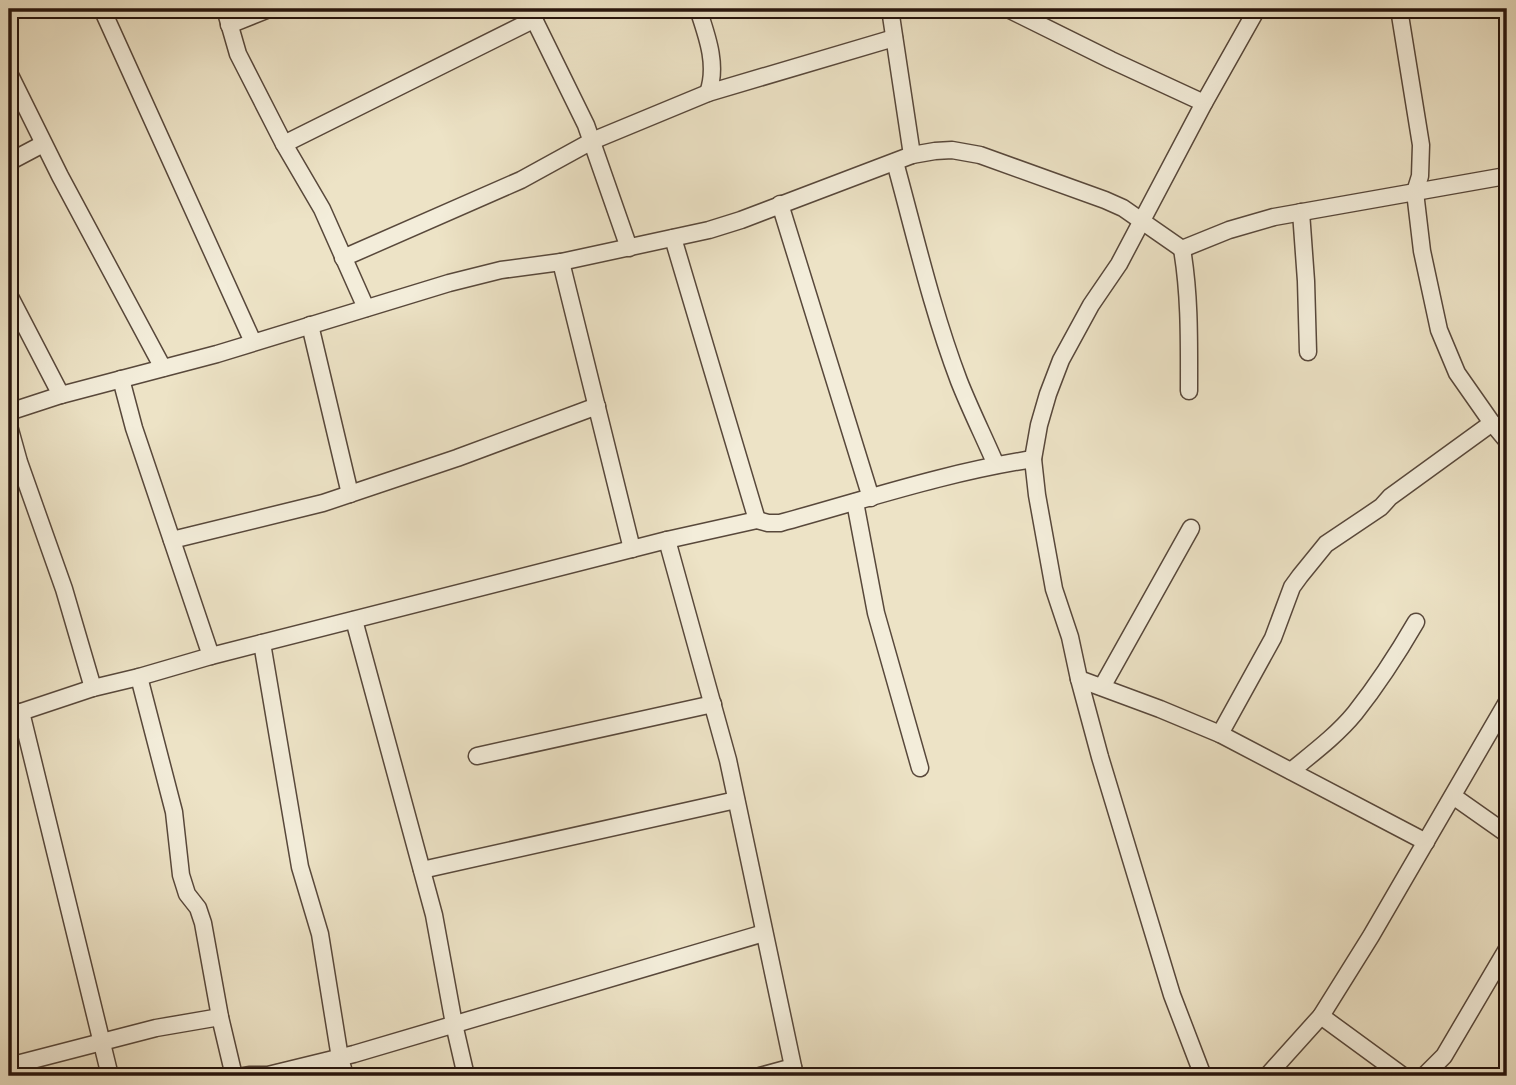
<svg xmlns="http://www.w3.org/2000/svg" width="1516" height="1085" font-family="'Libre Bodoni',serif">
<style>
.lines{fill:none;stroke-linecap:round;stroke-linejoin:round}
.street-casing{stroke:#58483b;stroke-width:19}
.street{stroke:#f3edda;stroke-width:16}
</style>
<rect width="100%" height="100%" fill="#ede3c6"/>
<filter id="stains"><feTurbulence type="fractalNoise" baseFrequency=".00286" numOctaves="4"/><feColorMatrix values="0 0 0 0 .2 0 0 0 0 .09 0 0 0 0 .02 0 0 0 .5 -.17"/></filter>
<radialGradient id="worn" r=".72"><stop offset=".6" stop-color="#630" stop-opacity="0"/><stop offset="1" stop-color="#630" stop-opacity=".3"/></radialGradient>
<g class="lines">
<g class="street-casing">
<g id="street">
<polyline points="102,9 253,342"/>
<polyline points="225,9 238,54 284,144 322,209 366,308"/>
<polyline points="529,9 586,125 629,248"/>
<path d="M 698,9 C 707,36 718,65 708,93"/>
<polyline points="890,9 912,155"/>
<polyline points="1008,9 1111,60 1204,103"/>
<polyline points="1399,9 1421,145 1420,176 1415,192 1422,251 1439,330 1457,373 1492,423 1507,441"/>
<polyline points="229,25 269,9"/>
<polyline points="9,73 60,176 163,368"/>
<polyline points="284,144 535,19"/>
<polyline points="9,162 43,144"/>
<path d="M 895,162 C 915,235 932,310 959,381 C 970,409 984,437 996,465"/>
<polyline points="780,204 871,498"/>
<polyline points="1301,212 1306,281 1308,352"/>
<polyline points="673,238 757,520"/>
<path d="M 1182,249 C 1190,296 1189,343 1189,391"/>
<polyline points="343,258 521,180 592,141 708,93 894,38"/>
<polyline points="561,262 632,549"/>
<polyline points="9,295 61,395"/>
<polyline points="310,325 350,494"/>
<polyline points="121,379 134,428 211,656"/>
<polyline points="9,412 61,395 217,354 449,283 501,270 561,262 709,230 741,220 912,155 935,151 952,150 980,155 1105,200 1123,208 1182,249 1229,230 1274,217 1500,177 1507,178"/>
<polyline points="9,426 19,462 64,589 93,688"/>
<polyline points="855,502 876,613 920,768"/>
<polyline points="172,540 323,503 457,458 597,406"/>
<polyline points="667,540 728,760 795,1076"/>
<polyline points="354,620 434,915 454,1024 466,1076"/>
<polyline points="262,643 300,867 320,934 340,1058 345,1076"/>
<polyline points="139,677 174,812 181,875 187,894 198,908 203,923 220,1017 234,1076"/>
<polyline points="1079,679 1160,709 1220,734 1426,842"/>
<polyline points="1102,687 1191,528"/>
<polyline points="21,712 110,1076"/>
<path d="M 9,713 L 21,712 L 93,688 L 139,677 L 211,656 L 667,540 L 757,520 L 768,523 L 780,523 C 864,500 947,472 1033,459"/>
<polyline points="1220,734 1273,638 1292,587 1300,576 1326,544 1381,507 1390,497 1492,423"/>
<polyline points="477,756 713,704"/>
<path d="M 1291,771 C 1313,753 1337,735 1355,713 C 1378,684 1398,653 1416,622"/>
<polyline points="1453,796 1507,834"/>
<polyline points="422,870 736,800"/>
<polyline points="1321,1016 1403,1076"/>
<polyline points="9,1066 156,1028 220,1017"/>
<polyline points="243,1076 249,1075 268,1075 354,1054 764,933"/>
<polyline points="760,1076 793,1067"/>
<polyline points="1203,1076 1172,995 1100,757 1079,679 1070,637 1054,589 1037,495 1033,459 1039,425 1048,394 1061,360 1091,305 1119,264 1204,103 1257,9"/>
<polyline points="1267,1076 1321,1016 1371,936 1507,702"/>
<polyline points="1424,1076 1444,1056 1507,949"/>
</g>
</g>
<use href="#street" class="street"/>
</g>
<rect width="1516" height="1085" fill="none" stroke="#ede3c6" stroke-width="35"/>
<rect x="10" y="10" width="1495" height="1064" fill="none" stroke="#27150d" stroke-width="3.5"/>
<rect x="18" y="18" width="1481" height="1050" fill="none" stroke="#27150d" stroke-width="2"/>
<rect width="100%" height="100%" filter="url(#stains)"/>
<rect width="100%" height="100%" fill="url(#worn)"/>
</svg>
